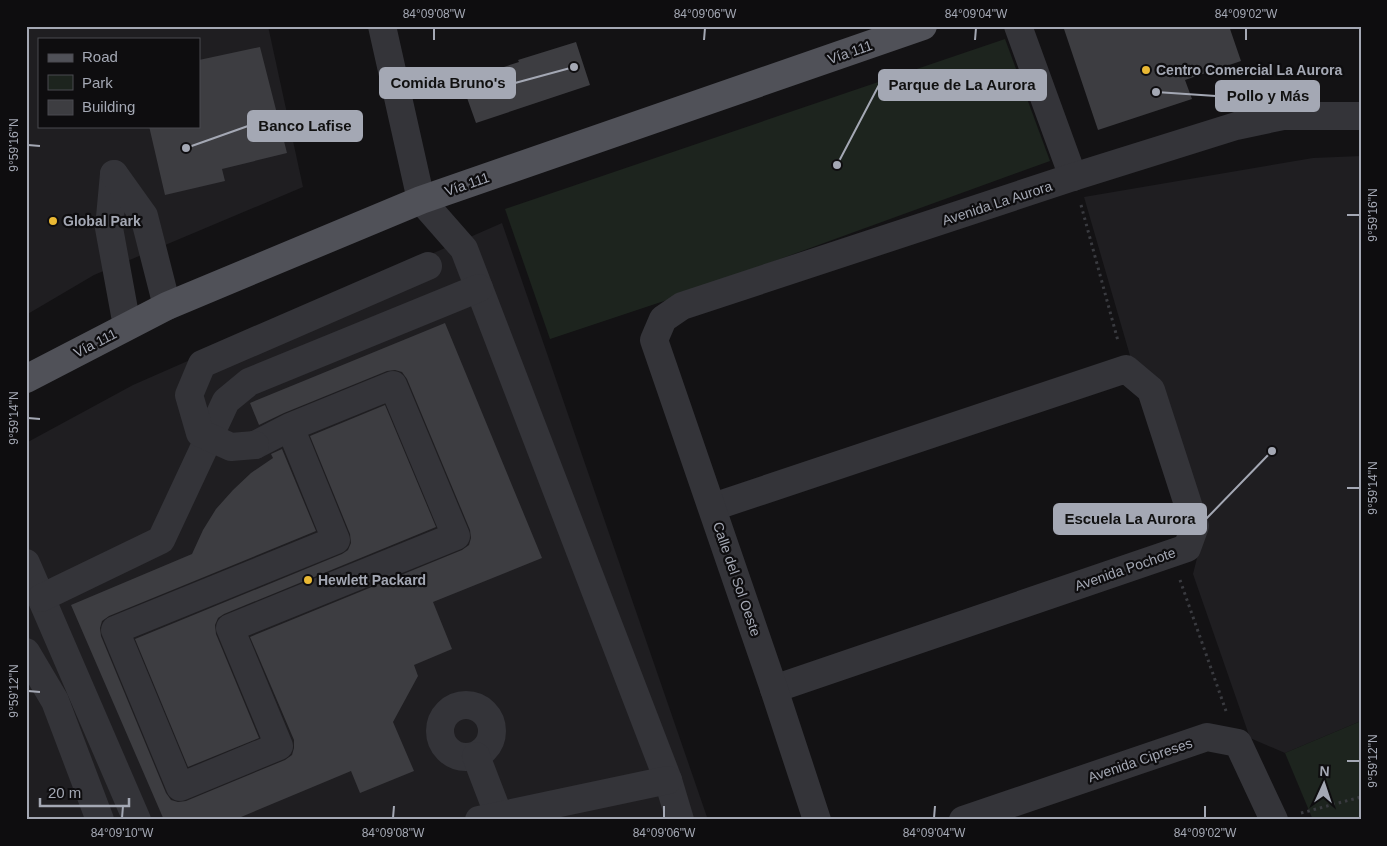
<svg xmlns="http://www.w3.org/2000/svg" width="1387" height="846" font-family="Arial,sans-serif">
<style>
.built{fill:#1f1e21;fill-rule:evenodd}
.green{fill:#1d241e}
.building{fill:#3d3d41}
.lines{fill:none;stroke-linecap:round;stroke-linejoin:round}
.path{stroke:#3a3b40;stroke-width:3;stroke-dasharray:2.5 4;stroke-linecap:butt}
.minor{stroke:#343439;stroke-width:28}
.major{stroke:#505158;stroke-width:28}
.minor-bridge{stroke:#343439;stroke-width:28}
.ticks{fill:none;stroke:#a4a8b4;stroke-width:2}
.poi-dot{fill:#eab934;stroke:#0e0d0f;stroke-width:2}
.labels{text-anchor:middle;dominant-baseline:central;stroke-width:4.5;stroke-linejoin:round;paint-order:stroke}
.street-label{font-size:14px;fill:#a4a8b4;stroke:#0e0d0f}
.poi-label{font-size:14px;font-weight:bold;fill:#a4a8b4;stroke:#0e0d0f;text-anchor:start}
.leader{fill:none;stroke:#a4a8b4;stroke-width:2}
.callout-dot{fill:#a4a8b4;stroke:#0e0d0f;stroke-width:2}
.callout{fill:#a4a8b4;stroke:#a4a8b4;stroke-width:2}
.callout-label{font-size:15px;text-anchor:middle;font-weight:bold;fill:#111}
.neatline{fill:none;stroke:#a4a8b4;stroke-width:2}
.ticks-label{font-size:12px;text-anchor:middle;fill:#a4a8b4}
</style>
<rect width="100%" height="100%" fill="#131214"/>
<g class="built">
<path d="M 26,26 L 268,26 L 303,187 L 94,275 L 26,315 ZM 39,39 L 199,39 L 199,126 L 39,126 Z"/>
<polygon points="1361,156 1361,721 1285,753 1250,738 1193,574 1206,522 1159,379 1131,359 1084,197 1313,158"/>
<polygon points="502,223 708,820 26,820 26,443 133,385"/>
</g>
<g class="green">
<polygon points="1005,39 1050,161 667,300 550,339 505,209"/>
<polygon points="1361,721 1361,820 1313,820 1285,753"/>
</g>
<g class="building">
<polygon points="1063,26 1229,26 1241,61 1185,80 1192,99 1098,130"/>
<polygon points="576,42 590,85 476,123 461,81 519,62 518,60"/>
<polygon points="260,47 287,153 222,169 225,181 165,195 149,126 199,126 199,60"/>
<polygon points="445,323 542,558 433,602 452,649 414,665 418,676 393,722 414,771 360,793 351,771 234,820 164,820 71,605 192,554 203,530 216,509 233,490 251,473 273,458 271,454 282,449 316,531 109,616 102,621 100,628 101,636 166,793 171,800 178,802 186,801 285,760 292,755 294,748 294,740 250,637 462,550 469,545 471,538 470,530 407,379 402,372 395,370 387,371 284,413 259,425 250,403"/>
<polygon points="385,405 436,527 224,614 218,618 215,625 216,634 259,738 188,767 135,639 342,554 348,550 351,543 350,534 310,436"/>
</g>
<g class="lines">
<g class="path">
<polyline points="1081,205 1118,341"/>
<polyline points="1180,580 1226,711"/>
<polyline points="1301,813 1361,797"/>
</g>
<g class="minor">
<polyline points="382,26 421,200 464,249 668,780 680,820"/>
<polyline points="1018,26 1073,177"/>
<polyline points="114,174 109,228 127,326"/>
<polyline points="114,174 144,216 167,306"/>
<polyline points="255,445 290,427 393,385 456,536 230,628 279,746 180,787 115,630 336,540 290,427"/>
<polyline points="713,507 1126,369 1151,390 1195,526 1187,548 774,689"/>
<polyline points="26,563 137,820"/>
<polyline points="41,598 161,540 226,401 249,382 479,288"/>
<polyline points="26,652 55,701 100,820"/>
<circle cx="466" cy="731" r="26"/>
<polyline points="476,756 499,816"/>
<polyline points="479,820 668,780"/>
<polyline points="817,820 774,689 654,340 663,319 682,306 1073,177 1236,126 1283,116 1361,116"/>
<polyline points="963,820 1207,737 1238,743 1274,820"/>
</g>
<polyline class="major" points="26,379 167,306 421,200 923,26"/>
<polyline class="minor-bridge" points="255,445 231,447 200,433 189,395 202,364 428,266"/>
</g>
<path class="ticks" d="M 434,40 L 434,28M 704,40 L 705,28M 975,40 L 976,28M 1246,40 L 1246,28M 28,145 L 40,146M 1347,215 L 1360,215M 28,418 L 40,419M 1347,488 L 1360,488M 28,691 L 40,692M 1347,761 L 1360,761M 122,818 L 123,806M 393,818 L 394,806M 664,818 L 664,806M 934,818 L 935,806M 1205,818 L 1205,806"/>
<g class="poi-dot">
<circle cx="1146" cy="70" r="5"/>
<circle cx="53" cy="221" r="5"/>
<circle cx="308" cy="580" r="5"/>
</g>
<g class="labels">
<g class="street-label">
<text transform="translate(850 52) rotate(-19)">Vía 111</text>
<text transform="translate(467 184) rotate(-19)">Vía 111</text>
<text transform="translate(997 203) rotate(-18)">Avenida La Aurora</text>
<text transform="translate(95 343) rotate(-27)">Vía 111</text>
<text transform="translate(1125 569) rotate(-19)">Avenida Pochote</text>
<text transform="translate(737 579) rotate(71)">Calle del Sol Oeste</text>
<text transform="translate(1140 760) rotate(-19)">Avenida Cipreses</text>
</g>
<g class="poi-label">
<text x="1156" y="70">Centro Comercial La Aurora</text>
<text x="63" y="221">Global Park</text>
<text x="318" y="580">Hewlett Packard</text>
</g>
</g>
<path class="leader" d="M574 67L515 83M837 165L879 85M1156 92L1216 96M186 148L248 126M1272 451L1206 519"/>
<g class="callout-dot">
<circle cx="574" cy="67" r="5"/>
<circle cx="837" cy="165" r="5"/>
<circle cx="1156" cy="92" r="5"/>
<circle cx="186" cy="148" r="5"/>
<circle cx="1272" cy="451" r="5"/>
</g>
<g class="callout">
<rect x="380" y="68" width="135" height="30" rx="5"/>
<rect x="879" y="70" width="167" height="30" rx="5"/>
<rect x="1216" y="81" width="103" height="30" rx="5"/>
<rect x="248" y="111" width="114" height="30" rx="5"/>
<rect x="1054" y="504" width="152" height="30" rx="5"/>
</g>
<g class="callout-label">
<text x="448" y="88">Comida Bruno's</text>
<text x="962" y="90">Parque de La Aurora</text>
<text x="1268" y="101">Pollo y Más</text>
<text x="305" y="131">Banco Lafise</text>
<text x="1130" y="524">Escuela La Aurora</text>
</g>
<rect width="1387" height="846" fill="none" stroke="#0e0d0f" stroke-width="55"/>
<rect x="38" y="38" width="162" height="90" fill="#0e0d0f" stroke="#4a4b51"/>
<rect x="48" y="54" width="25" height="8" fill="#505158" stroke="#4a4b51"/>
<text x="82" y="62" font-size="15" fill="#a4a8b4">Road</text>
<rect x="48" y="75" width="25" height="15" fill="#1d241e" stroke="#4a4b51"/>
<text x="82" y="88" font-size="15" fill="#a4a8b4">Park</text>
<rect x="48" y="100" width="25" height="15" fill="#3d3d41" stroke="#4a4b51"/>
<text x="82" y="112" font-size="15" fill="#a4a8b4">Building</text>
<g transform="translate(1324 784) rotate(3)" stroke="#0e0d0f" stroke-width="4" paint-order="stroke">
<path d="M0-4L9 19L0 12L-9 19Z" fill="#a4a8b4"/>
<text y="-8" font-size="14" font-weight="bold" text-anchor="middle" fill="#a4a8b4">N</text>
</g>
<path d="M40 798v8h89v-8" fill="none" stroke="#a4a8b4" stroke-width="2.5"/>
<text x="48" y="798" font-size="15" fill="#a4a8b4" stroke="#0e0d0f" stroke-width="4" paint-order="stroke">20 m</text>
<rect x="28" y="28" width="1332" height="790" class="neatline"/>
<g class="ticks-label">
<text x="434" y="18">84°09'08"W</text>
<text x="705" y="18">84°09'06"W</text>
<text x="976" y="18">84°09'04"W</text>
<text x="1246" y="18">84°09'02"W</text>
<text transform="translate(14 145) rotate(-90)" y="4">9°59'16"N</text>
<text transform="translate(1373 215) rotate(-90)" y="4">9°59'16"N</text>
<text transform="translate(14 418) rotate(-90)" y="4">9°59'14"N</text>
<text transform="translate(1373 488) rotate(-90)" y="4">9°59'14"N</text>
<text transform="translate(14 691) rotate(-90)" y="4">9°59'12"N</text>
<text transform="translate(1373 761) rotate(-90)" y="4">9°59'12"N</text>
<text x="122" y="837">84°09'10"W</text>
<text x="393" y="837">84°09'08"W</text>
<text x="664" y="837">84°09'06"W</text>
<text x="934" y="837">84°09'04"W</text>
<text x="1205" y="837">84°09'02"W</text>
</g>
</svg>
